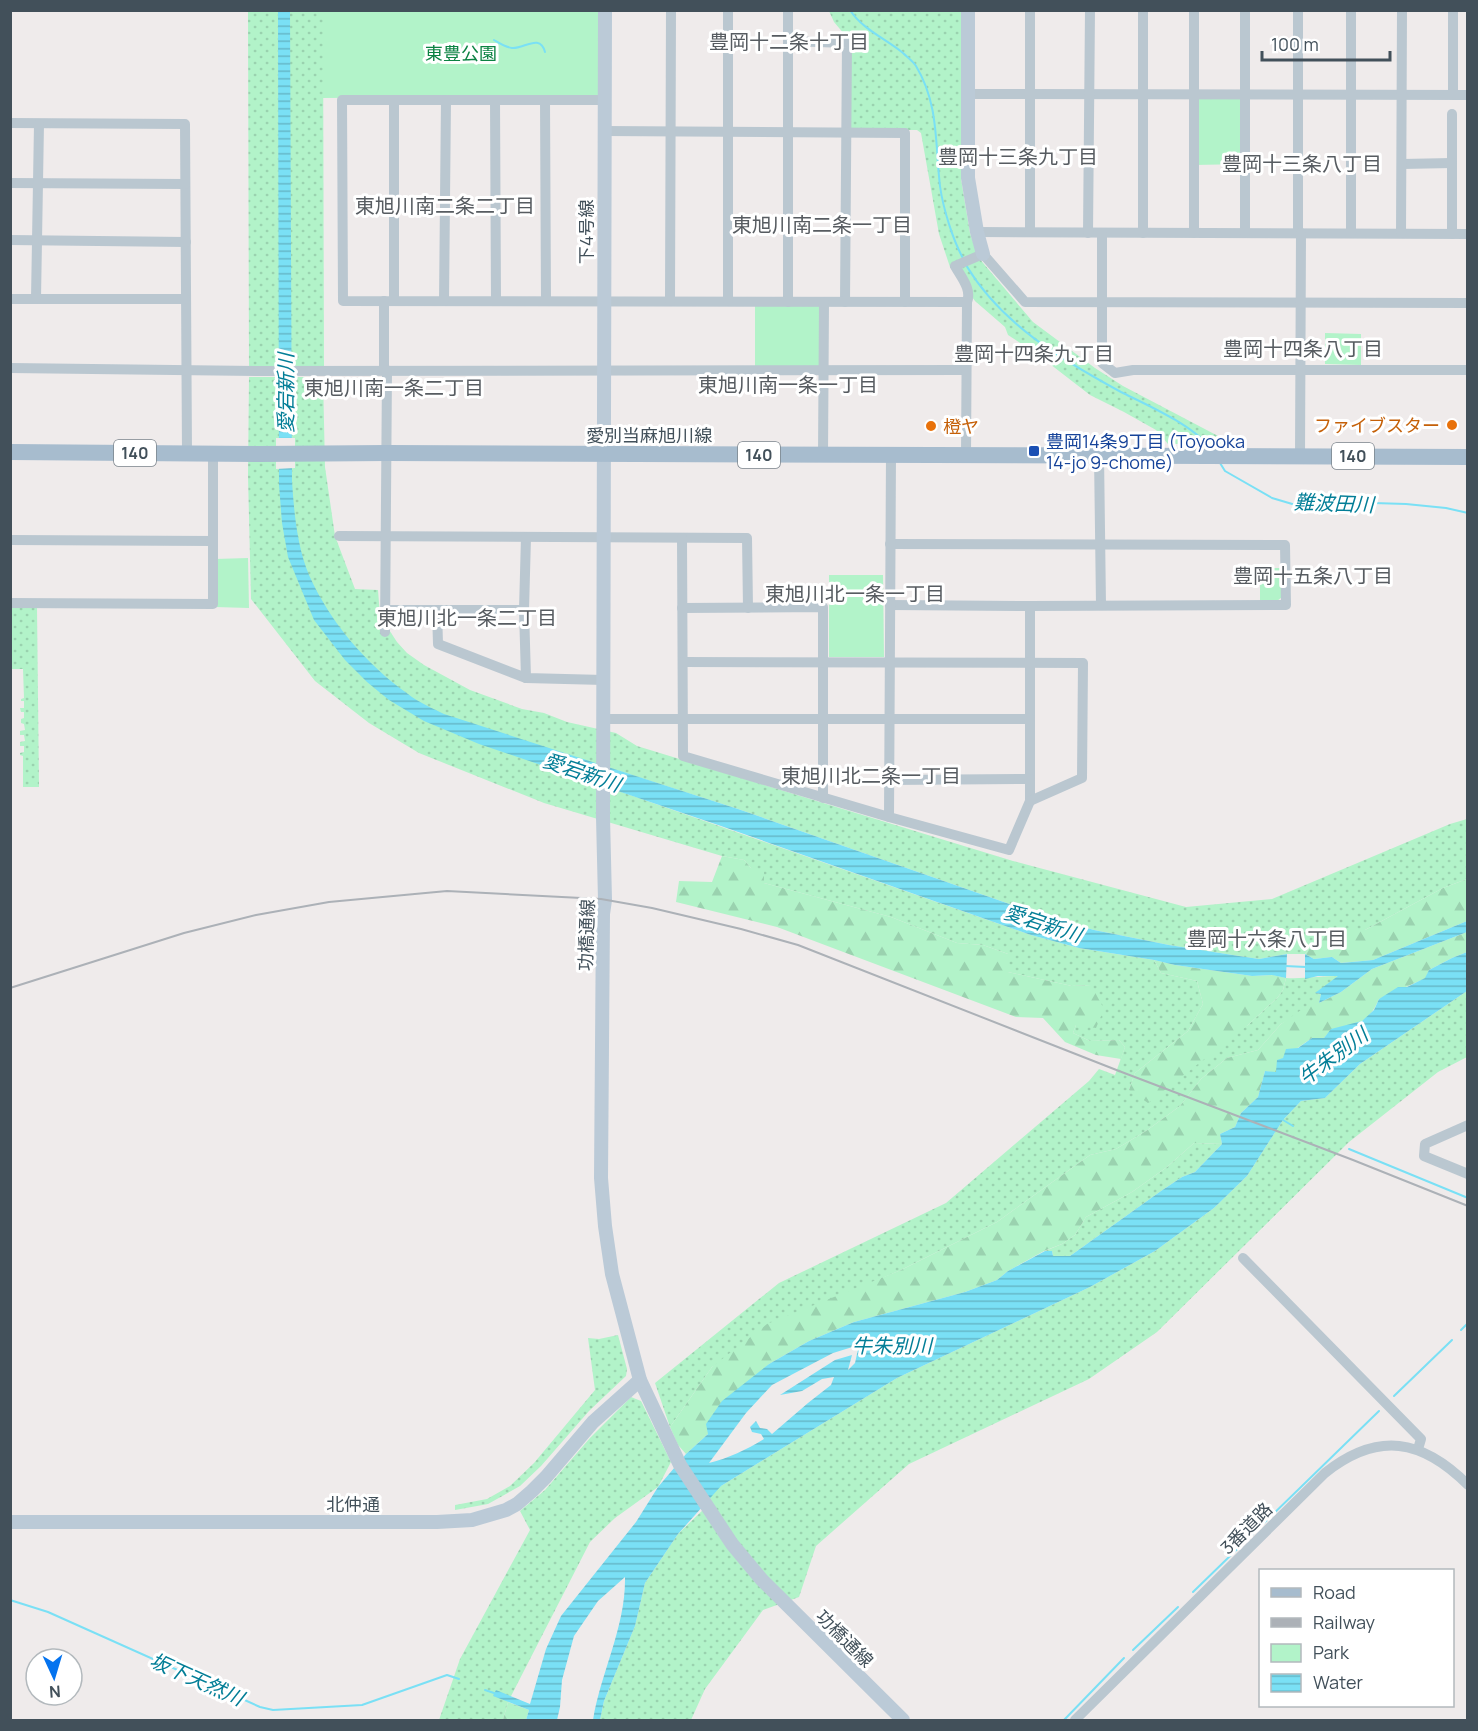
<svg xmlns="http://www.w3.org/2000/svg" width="1478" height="1731" font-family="Manrope,'Noto Sans JP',sans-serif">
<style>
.grass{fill:url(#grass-dots)}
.forest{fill:url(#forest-firs)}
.park{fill:#b2f3c9}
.water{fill:url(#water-rules);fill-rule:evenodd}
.pier{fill:#efebeb}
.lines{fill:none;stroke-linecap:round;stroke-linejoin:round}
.stream{stroke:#7ae0f5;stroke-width:2}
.street{stroke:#bac7d0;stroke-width:10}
.secondary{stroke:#bbcad7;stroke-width:14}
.primary{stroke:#a7bcce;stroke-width:16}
.rail{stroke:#acb1b7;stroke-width:2}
.food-dot{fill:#e8710a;stroke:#fff;stroke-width:2}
.transit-dot{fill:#1a4fb4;stroke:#fff;stroke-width:2}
.labels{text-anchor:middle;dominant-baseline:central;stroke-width:6;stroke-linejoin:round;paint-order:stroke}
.shield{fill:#fff;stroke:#7b848c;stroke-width:1.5}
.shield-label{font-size:16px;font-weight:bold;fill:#42505a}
.park-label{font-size:18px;fill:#0c8243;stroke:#fff}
.street-label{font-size:18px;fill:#42505a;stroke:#fff}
.food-label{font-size:18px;fill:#c56008;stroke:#fff;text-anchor:end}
.transit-label{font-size:18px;fill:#164399;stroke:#fff;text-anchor:start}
.neighbourhood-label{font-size:20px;fill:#575c61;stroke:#fff}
.water-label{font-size:20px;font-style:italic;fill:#037e97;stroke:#fff}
</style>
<defs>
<pattern id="grass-dots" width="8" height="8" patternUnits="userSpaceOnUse" patternTransform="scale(1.5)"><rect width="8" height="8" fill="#b2f3c9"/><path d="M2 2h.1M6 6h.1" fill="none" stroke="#9ad2af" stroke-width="1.8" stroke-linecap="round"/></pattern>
<pattern id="forest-firs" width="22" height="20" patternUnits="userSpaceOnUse" patternTransform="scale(1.5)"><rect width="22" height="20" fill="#b2f3c9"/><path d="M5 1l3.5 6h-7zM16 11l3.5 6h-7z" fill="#9ad2af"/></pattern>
<pattern id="water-rules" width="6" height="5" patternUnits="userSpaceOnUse" patternTransform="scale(1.5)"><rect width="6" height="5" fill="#7ae0f5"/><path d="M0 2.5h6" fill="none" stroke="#66b8c9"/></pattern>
</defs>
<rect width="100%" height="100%" fill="#efebeb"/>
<g class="grass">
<polygon points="248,11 323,11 324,368 249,369"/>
<polygon points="829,11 961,11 961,179 970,233 978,257 1033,322 1095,368 1123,386 1239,447 1231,444 1168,444 1156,430 1124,412 1090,395 1037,354 1008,335 1005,327 975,301 950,267 939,234 921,133 917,130 853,130 850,127 850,41 834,22"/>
<path d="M 249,377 L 323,377 L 325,467 L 335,536 L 355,589 L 378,590 L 380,616 L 397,642 L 407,653 L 424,665 L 470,690 L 522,709 L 544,713 L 567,722 L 616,733 L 637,746 L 1013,861 L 1186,907 L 1272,899 L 1450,824 L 1467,819 L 1467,879 L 1443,888 L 1365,930 L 1324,930 L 1305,954 L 1287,954 L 1259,959 L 1239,956 L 1169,945 L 1094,930 L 1038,914 L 738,809 L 610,768 L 610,788 L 1031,935 L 1079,948 L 1154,960 L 1161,973 L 1197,981 L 1203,1004 L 1188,1031 L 1135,1073 L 1129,1090 L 1248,1025 L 1278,997 L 1283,990 L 1286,978 C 1304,979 1321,976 1339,976 L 1316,993 L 1321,994 L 1319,1003 L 1281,1024 L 1258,1050 L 1227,1058 L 1201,1079 L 1180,1106 L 1146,1131 L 1116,1149 L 1090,1155 L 997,1222 L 901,1270 L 875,1281 L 712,1367 L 670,1427 L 655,1383 L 779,1283 L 946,1203 L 1089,1081 L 1099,1069 L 1115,1075 L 1125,1047 L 1119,1040 L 1090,1041 L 1073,1033 L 1091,985 L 1072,986 L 1008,972 L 1008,954 L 983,945 L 957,943 L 891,917 L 764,883 L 744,860 L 722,856 L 544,803 L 419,753 L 369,723 L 315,681 L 251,599 L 248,476 Z"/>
<polygon points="10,607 37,607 39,787 23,787 23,756 20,755 20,753 24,752 24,746 20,746 20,742 25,741 24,735 20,735 20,731 25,730 24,724 21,723 21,719 24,718 24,712 21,712 20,708 24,708 24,701 21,701 21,699 24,698 23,669 11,669 11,686"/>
<polygon points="1467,991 1467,1057 1438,1072 1349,1142 1157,1332 1089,1379 909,1464 816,1546 799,1597 763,1610 705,1689 691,1720 600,1720 604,1701 635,1626 645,1583 678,1534 706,1507 700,1496 721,1486 897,1378 1090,1287 1155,1251 1214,1208 1247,1176 1283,1120 1301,1101 1325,1098 1360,1064"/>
<polygon points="1194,1143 1222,1144 1195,1172 1182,1177 1161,1191 1070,1256 1053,1256 1052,1251 1045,1251 1062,1244 1075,1235 1086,1217 1132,1192 1167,1167"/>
<polygon points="618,1335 627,1369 626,1376 589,1411 541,1466 520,1486 488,1504 455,1510 455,1505 487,1499 510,1486 534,1463 595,1390 588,1338 599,1339"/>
<polygon points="631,1397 641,1401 671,1462 658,1487 615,1518 590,1542 508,1702 503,1720 439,1720 460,1659 530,1530 520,1511 545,1490 590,1438"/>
</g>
<g class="forest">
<polygon points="722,856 744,860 751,868 764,870 764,883 891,917 957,943 983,945 1008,954 1008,972 1072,986 1091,985 1104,1009 1096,1028 1076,1025 1073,1033 1090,1041 1119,1040 1125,1047 1121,1059 1096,1055 1065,1042 1043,1018 1016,1017 777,927 676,902 679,881 712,882"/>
<polygon points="1467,879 1467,921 1373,960 1341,963 1332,957 1314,959 1305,954 1324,930 1365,930 1443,888"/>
<path d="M 1467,932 L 1467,952 L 1452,958 L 1429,970 L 1426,978 L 1379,999 C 1375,1008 1370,1017 1362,1021 C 1346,1030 1337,1022 1324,1038 L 1312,1038 L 1283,1058 L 1276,1073 L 1265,1071 L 1258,1097 L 1241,1113 L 1235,1127 L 1220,1134 L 1222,1144 L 1194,1143 L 1167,1167 L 1132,1192 L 1086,1217 L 1075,1235 L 1062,1244 L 1044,1251 L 1008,1271 L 997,1280 L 965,1292 L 854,1322 L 809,1341 L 769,1364 L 708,1434 L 686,1454 L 678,1445 L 670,1427 L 712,1367 L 767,1324 L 901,1270 L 997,1222 L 1090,1155 L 1116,1149 L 1146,1131 L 1180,1106 L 1201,1079 L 1227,1058 L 1258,1050 L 1281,1024 L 1311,1003 L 1319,1003 L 1341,992 L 1372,969 Z"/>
<polygon points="1154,960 1175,965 1252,976 1273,975 1286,978 1283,990 1278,997 1248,1025 1148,1103 1129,1090 1135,1073 1188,1031 1203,1004 1197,981 1161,973"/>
<polygon points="508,1702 529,1710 526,1720 503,1720"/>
</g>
<g class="park">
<polygon points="323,11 599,11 599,96 323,98"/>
<polygon points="1245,94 1245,164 1194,165 1194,95"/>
<rect x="755" y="302" width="69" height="69"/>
<polygon points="1325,333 1361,334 1361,365 1325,364"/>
<polygon points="248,558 249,608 215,607 215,559"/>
<polygon points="1260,568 1281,568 1282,597 1276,602 1260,602"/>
<polygon points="829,575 883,575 884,657 829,657"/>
</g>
<g class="water">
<path d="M 278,11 L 290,11 L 292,481 C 294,512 297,546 309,575 C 330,622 366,664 408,694 C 418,702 432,708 444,714 L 738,809 L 1038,914 L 1094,930 L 1169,945 L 1239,956 L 1259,959 L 1287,954 L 1286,978 L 1272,975 L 1252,976 L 1175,965 L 1154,960 L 1079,948 L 1031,935 L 721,826 L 479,744 L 424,721 L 389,700 L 367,682 L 345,660 L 314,620 L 288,557 L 282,523 L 279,485 Z"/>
<polygon points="1467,921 1467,932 1372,969 1341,992 1319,1003 1321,994 1315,993 1338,976 1318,976 1305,979 1305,954 1314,959 1332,957 1341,963 1373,960"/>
<path d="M 1467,952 L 1467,991 L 1360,1064 L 1325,1098 L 1301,1101 L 1283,1120 L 1247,1176 L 1214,1208 L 1155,1251 L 1090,1287 L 897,1378 L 721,1486 L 678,1534 L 645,1583 L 635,1626 L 604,1701 L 600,1720 L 593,1720 C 601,1672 626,1626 625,1577 L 598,1601 L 574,1636 L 562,1680 L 560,1707 L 557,1720 L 526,1720 L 529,1710 L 493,1696 L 496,1690 L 530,1704 L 546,1649 L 561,1616 L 636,1522 L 658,1487 L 686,1454 L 708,1434 L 706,1424 L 722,1401 L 769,1364 L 809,1341 L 854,1322 L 965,1292 L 997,1280 L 1008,1271 L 1045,1251 L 1052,1251 L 1053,1256 L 1070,1256 L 1161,1191 L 1182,1177 L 1195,1172 L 1222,1144 L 1220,1134 L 1235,1127 L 1241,1113 L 1258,1097 L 1265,1071 L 1276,1072 L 1277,1060 L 1283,1058 L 1286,1049 L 1298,1048 L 1312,1038 L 1324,1038 L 1331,1029 L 1362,1021 L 1374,1010 L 1379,999 L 1398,987 L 1407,987 L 1425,978 L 1429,970 L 1452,958 ZM 859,1345 L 855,1363 L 848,1370 L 852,1355 L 835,1360 L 780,1395 L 802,1391 L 822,1379 L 834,1377 L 831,1385 L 808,1403 L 772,1434 L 767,1429 L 760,1428 L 756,1421 L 750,1427 L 752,1432 L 761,1434 L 764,1439 C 746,1450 729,1458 709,1463 L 746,1413 L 772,1385 L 833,1353 Z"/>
</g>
<polygon class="pier" points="276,438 295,438 295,468 276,469"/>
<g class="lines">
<g class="stream">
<path d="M 850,10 C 862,29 886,39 903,53 C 907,57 913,61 916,66 C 939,104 935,144 940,186 C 943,208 953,241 964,260"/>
<path d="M 494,40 C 499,43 505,47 512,48 C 524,49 540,33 545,52"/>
<path d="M 966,265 C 1001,324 1062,360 1121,392 C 1147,405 1193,425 1210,448"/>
<polyline points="1220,463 1225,471 1272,498 1299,506 1341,502 1406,504 1446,508 1468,513"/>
<polyline points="1285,966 1306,967"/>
<polyline points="1283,1120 1293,1126"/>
<polyline points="1349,1149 1468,1198"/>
<polyline points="1461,1330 1468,1323"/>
<polyline points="1394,1396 1452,1340"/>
<polyline points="1193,1592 1379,1411"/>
<polyline points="10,1600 48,1612 260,1707 273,1710 362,1705 447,1675 459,1679"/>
<polyline points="1133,1650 1178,1607"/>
<polyline points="485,1690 497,1694"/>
<polyline points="1064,1720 1124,1658"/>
</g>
<g class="street">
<polyline points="788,10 788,302"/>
<polyline points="1453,10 1453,95"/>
<polyline points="788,41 847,43 845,302"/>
<polyline points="968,94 1468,95"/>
<polyline points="394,100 394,301"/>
<polyline points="495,100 496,301"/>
<polyline points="545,100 546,301"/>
<polyline points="604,100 342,100 343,301 967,302"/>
<polyline points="1452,114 1452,234"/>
<polyline points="10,123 185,124 187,453"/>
<polyline points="604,131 905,133 905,302"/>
<polyline points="1402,164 1452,163"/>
<polyline points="10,183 185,184"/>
<polyline points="977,232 1468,234"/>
<polyline points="1030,232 1030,10"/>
<polyline points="1088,233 1090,10"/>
<polyline points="1102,233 1102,363 1115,373 1133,370 1468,370"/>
<polyline points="1143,233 1143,10"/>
<polyline points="1194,233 1194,10"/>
<polyline points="1245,233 1245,10"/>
<polyline points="1298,233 1298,10"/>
<polyline points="1351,233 1351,10"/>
<polyline points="1401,233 1402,10"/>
<polyline points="10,240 186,242"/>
<polyline points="10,299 185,299"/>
<polyline points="36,299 39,124"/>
<polyline points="444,301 446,100"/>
<polyline points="670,301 671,10"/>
<polyline points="728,301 728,10"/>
<polyline points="10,368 257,371 966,370"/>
<polyline points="384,370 384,301"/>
<polyline points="823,455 824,302"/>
<path d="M 966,455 L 967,302 C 972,289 961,277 955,266 L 983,254 L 1025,302 L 1468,303"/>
<polyline points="1099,455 1101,605"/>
<polyline points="1300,456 1301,233"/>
<polyline points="339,536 747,538 748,608"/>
<polyline points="682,538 683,756 889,817 1009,850 1030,801 1030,606"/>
<polyline points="10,540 213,541"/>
<polyline points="10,603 213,604 213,453"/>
<polyline points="890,605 1030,606 1286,605 1285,545 890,544"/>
<polyline points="682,608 823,607 823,798"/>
<polyline points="386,610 524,610"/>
<polyline points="437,610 438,644 526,678 604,680"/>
<polyline points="385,632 387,370"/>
<polyline points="683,662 1083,663 1082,778 1030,801"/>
<polyline points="526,678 524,610 526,537"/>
<polyline points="604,719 1030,719"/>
<polyline points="889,780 1030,779"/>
<polyline points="889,817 891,455"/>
<polyline points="1468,1125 1425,1144 1424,1156 1468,1174"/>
<polyline points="1243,1258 1421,1439 1418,1449"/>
<path d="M 1075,1720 L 1325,1473 C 1378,1431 1422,1439 1468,1485"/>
</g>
<g class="secondary">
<polyline points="605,10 603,817 605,900 603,914 601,1178 605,1226 612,1274 640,1380 680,1465 732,1544 762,1580 903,1720"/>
<polyline points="968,10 968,178 977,232 983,254"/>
<polyline points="10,1522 437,1522 472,1520 506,1510 517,1504 532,1491 546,1477 593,1422 640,1380"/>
</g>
<polyline class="primary" points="10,452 259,454 387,453 1468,457"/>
<polyline class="rail" points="10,988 184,933 256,915 329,902 447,891 601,899 652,908 741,929 798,945 1119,1071 1353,1160 1468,1206"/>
</g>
<g class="food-dot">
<circle cx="1452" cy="425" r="6"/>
<circle cx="931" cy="426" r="6"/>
</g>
<rect class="transit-dot" x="1028" y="445" width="12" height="12" rx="3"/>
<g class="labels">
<g class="shield">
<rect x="114" y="440" width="42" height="26" rx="4.5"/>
<rect x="738" y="442" width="42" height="26" rx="4.5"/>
<rect x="1332" y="443" width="42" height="26" rx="4.5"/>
</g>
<g class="shield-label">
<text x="135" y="453">140</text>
<text x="759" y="455">140</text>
<text x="1353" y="456">140</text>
</g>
<g class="park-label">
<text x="461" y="53">東豊公園</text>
</g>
<g class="street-label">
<text transform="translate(586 232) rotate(-90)">下4号線</text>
<text x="649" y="435">愛別当麻旭川線</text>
<text transform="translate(586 935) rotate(-88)">功橋通線</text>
<text x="353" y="1504">北仲通</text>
<text transform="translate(1246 1528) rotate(-45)">3番道路</text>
<text transform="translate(845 1638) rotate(45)">功橋通線</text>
</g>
<g class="food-label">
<text x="1440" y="425">ファイブスター</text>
<text x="943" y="426" text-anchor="start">橙ヤ</text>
</g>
<g class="transit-label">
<text x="1046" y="441">豊岡14条9丁目 (Toyooka<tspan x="1046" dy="21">14-jo 9-chome)</tspan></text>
</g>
<g class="neighbourhood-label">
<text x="789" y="41">豊岡十二条十丁目</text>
<text x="1018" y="156">豊岡十三条九丁目</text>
<text x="1302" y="163">豊岡十三条八丁目</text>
<text x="445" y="205">東旭川南二条二丁目</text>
<text x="822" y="224">東旭川南二条一丁目</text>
<text x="1303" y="348">豊岡十四条八丁目</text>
<text x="1034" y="353">豊岡十四条九丁目</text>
<text x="788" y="384">東旭川南一条一丁目</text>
<text x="394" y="387">東旭川南一条二丁目</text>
<text x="1313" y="575">豊岡十五条八丁目</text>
<text x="855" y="593">東旭川北一条一丁目</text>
<text x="467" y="617">東旭川北一条二丁目</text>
<text x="871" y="775">東旭川北二条一丁目</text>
<text x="1267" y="938">豊岡十六条八丁目</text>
</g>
<g class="water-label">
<text transform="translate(285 393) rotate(-90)">愛宕新川</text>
<text transform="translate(1334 503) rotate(2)">難波田川</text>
<text transform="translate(582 772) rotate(19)">愛宕新川</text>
<text transform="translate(1043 923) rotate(18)">愛宕新川</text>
<text transform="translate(1333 1056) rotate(-37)">牛朱別川</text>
<text x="892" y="1345">牛朱別川</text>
<text transform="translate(197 1679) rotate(24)">坂下天然川</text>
</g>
</g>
<rect width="1478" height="1731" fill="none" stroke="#42505a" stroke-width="24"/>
<rect x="1259" y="1569" width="195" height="138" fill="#ffffff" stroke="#b3b9bd" stroke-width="1.5"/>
<rect x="1271" y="1588" width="30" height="9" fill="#a7bcce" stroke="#b3b9bd" stroke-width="1.5"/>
<text x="1313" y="1599" font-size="18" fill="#42505a">Road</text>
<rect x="1271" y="1618" width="30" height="9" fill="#acb1b7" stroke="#b3b9bd" stroke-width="1.5"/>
<text x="1313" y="1629" font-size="18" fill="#42505a">Railway</text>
<rect x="1271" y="1644" width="30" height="18" fill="#b2f3c9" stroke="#b3b9bd" stroke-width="1.5"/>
<text x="1313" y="1659" font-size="18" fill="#42505a">Park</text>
<rect x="1271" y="1674" width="30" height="18" fill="url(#water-rules)" stroke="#b3b9bd" stroke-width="1.5"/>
<text x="1313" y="1689" font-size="18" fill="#42505a">Water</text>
<g transform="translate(54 1677) rotate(176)"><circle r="28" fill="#ffffff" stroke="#b3b9bd" stroke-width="1.5"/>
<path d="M0-4.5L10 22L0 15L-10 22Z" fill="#0473ef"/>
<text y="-9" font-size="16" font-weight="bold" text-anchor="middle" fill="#42505a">N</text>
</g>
<path d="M1262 51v9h128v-9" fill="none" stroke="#42505a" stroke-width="3"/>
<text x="1271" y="51" font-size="18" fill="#42505a" stroke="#ffffff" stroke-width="4.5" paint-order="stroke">100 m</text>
</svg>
